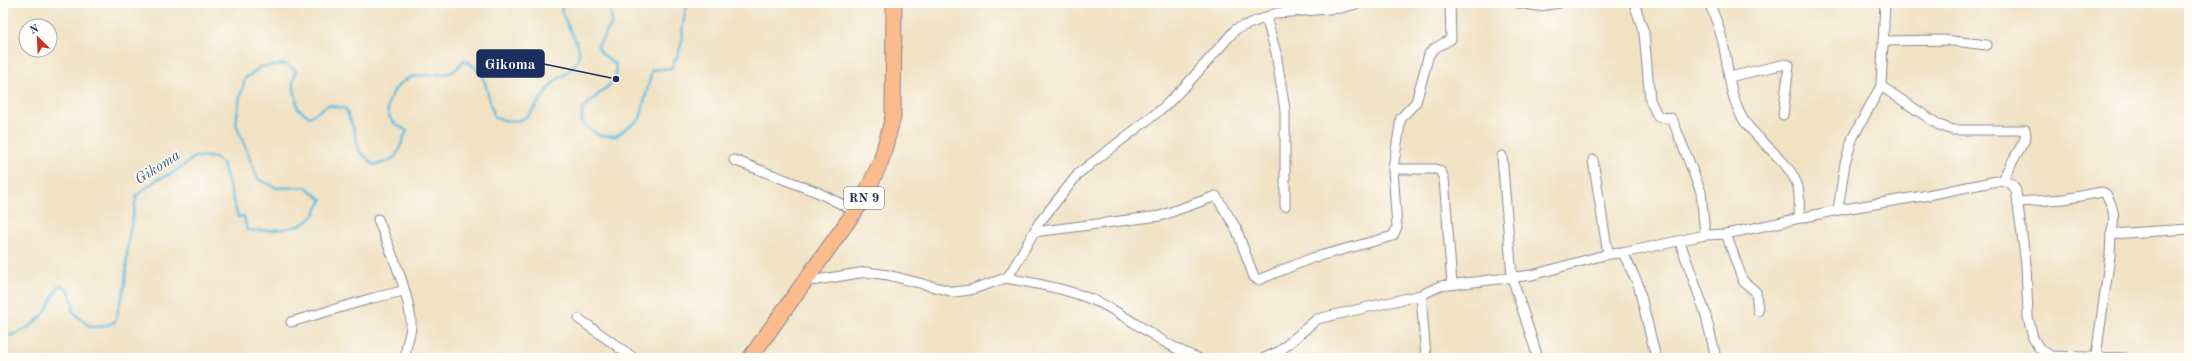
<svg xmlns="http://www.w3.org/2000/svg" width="2192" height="361" font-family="'Old Standard TT',serif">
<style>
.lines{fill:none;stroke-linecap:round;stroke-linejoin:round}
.stream{stroke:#62bde0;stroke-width:2.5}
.minor-casing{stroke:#868891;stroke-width:11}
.primary-casing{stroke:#868891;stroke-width:17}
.minor{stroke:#fff;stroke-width:9}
.primary{stroke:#fbbb8d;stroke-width:15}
.labels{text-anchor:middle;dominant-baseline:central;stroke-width:3;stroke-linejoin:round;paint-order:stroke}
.shield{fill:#fdfcf7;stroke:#5f6c8c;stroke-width:1}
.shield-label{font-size:13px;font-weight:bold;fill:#1b2f5e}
.water-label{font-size:15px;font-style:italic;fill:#305a85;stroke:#fdfcf7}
.leader{fill:none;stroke:#1b2f5e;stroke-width:1.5}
.callout-dot{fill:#1b2f5e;stroke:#fdfcf7;stroke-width:1.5}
.callout{fill:#1b2f5e;stroke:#1b2f5e;stroke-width:1.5}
.callout-label{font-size:15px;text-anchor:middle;font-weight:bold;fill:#fff}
</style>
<rect width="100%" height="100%" fill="#fdfcf7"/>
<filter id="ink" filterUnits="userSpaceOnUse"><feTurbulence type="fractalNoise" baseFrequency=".025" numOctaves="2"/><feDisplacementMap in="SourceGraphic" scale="8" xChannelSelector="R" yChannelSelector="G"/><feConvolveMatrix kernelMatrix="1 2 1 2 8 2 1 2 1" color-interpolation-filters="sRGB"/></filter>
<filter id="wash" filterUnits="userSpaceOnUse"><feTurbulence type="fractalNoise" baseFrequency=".012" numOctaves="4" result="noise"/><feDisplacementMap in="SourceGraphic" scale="16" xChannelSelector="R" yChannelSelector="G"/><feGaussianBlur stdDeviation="0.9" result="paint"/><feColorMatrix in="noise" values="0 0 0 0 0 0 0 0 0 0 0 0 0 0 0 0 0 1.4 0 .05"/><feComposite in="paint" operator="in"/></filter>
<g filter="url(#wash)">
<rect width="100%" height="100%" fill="#f1e2c4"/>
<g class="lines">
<g class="stream">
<path d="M 610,3 L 612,23 L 598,46 L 601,53 L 615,64 L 616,79 L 582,109 L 582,124 L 600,136 L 616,136 L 640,119 L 652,70 L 671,68 C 677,58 681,49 682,38 C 683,25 683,15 688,3"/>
<path d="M 3,335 C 17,338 36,323 45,312 C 51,304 53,293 60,285 L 68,289 L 74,305 L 72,311 L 90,327 L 101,327 L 115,322 L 125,285 L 128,242 L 137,195 L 158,179 L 173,173 L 195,157 L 213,157 L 223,164 L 238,217 L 244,216 L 247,230 C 265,231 300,232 313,216 C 316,212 319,205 322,200 L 306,187 L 277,188 L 258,179 L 236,124 L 239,101 L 245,79 L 260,67 L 285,64 L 296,70 L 293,83 L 298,109 L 310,117 L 328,105 L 346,109 L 354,130 L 359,151 L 374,165 C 404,159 395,152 407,131 C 403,128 397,126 394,123 C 379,109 394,85 409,78 C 422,73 439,77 452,72 C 459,69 459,64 464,60 C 491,73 485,95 495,118 C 504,120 513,123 522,119 C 533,115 545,91 554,82 C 560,77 568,73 573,67 C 577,63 580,56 579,50 C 576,36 560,18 561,3"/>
</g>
</g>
</g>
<g filter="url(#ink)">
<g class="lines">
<g class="minor-casing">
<g id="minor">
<polyline points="1518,3 1538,6 1560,3"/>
<polyline points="1634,3 1644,33 1650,100 1658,117 1671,118 1673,121 1701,192 1705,235"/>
<path d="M 1709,3 C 1715,16 1720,30 1723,43 C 1729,69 1729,96 1743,119 C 1757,141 1787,159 1796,182 C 1801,192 1799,206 1799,218"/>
<polyline points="1266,17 1276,53 1285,110 1285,206"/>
<polyline points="1883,41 1944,40 1987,45"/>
<polyline points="1729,77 1786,64 1789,65 1783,115"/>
<polyline points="1881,86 1939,125 1953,130 2025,130 2026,135 2024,141 2002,180"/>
<polyline points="1502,156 1512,277 1538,358"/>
<polyline points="734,160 817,192 855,211"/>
<polyline points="1593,160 1608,254"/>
<polyline points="1393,169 1401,118 1416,102 1429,54 1435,48 1451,39 1450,3"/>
<path d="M 2018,202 L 2064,199 L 2102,192 L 2106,194 C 2114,208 2116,219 2111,234"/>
<polyline points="1838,210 1845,163 1853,137 1881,86 1885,3"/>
<path d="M 378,219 C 390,251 408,288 411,322 C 412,335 404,345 406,358"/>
<polyline points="1034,232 1160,216 1216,196 1236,228 1254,277 1258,280 1312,258 1393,236 1397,227 1393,169 1436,169 1440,171 1444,178 1452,284"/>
<polyline points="1726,234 1743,281 1756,292 1758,311"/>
<polyline points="1680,242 1705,312 1716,358"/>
<polyline points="1623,253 1638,284 1656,358"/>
<path d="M 1006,278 C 1038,284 1070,289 1100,303 C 1133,319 1162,345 1198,358"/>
<polyline points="804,282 866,272 888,275 954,292 970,290 1006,278 1010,274 1039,223 1079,173 1163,108 1188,83 1236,29 1277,13 1341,8 1360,3"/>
<polyline points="1421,295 1426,358"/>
<polyline points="579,319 634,358"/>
<polyline points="291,322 373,298 403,291"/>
<polyline points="2096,356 2110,256 2111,234 2189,229"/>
<polyline points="1264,358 1280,351 1317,319 1421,295 1440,286 1532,275 1608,254 1623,253 1705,235 1726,234 1838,210 1923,196 2002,180 2012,184 2016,191 2026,264 2028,317 2033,338 2039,348 2051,356 2125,358"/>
</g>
</g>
<g class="primary-casing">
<polyline id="primary" points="750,358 863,200 881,161 893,117 894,3"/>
</g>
<use href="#minor" class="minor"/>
<use href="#primary" class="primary"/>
</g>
</g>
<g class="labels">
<rect class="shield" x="844" y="187" width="40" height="22" rx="3"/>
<g class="shield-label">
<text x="864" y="198">RN 9</text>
</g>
<g class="water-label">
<text transform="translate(158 168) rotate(-33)">Gikoma</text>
</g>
</g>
<path class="leader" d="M616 79L544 64"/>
<circle class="callout-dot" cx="616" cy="79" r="4"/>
<rect class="callout" x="477" y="50" width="67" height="27" rx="4"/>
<g class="callout-label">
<text x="510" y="69">Gikoma</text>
</g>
<rect width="2192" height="361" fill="none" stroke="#fdfcf7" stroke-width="16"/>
<g transform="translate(38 38) rotate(336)"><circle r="19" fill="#fdfcf7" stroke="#a3aaba"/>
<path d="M0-3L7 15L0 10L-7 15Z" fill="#c8321e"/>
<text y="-6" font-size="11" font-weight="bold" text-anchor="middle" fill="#1b2f5e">N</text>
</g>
</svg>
